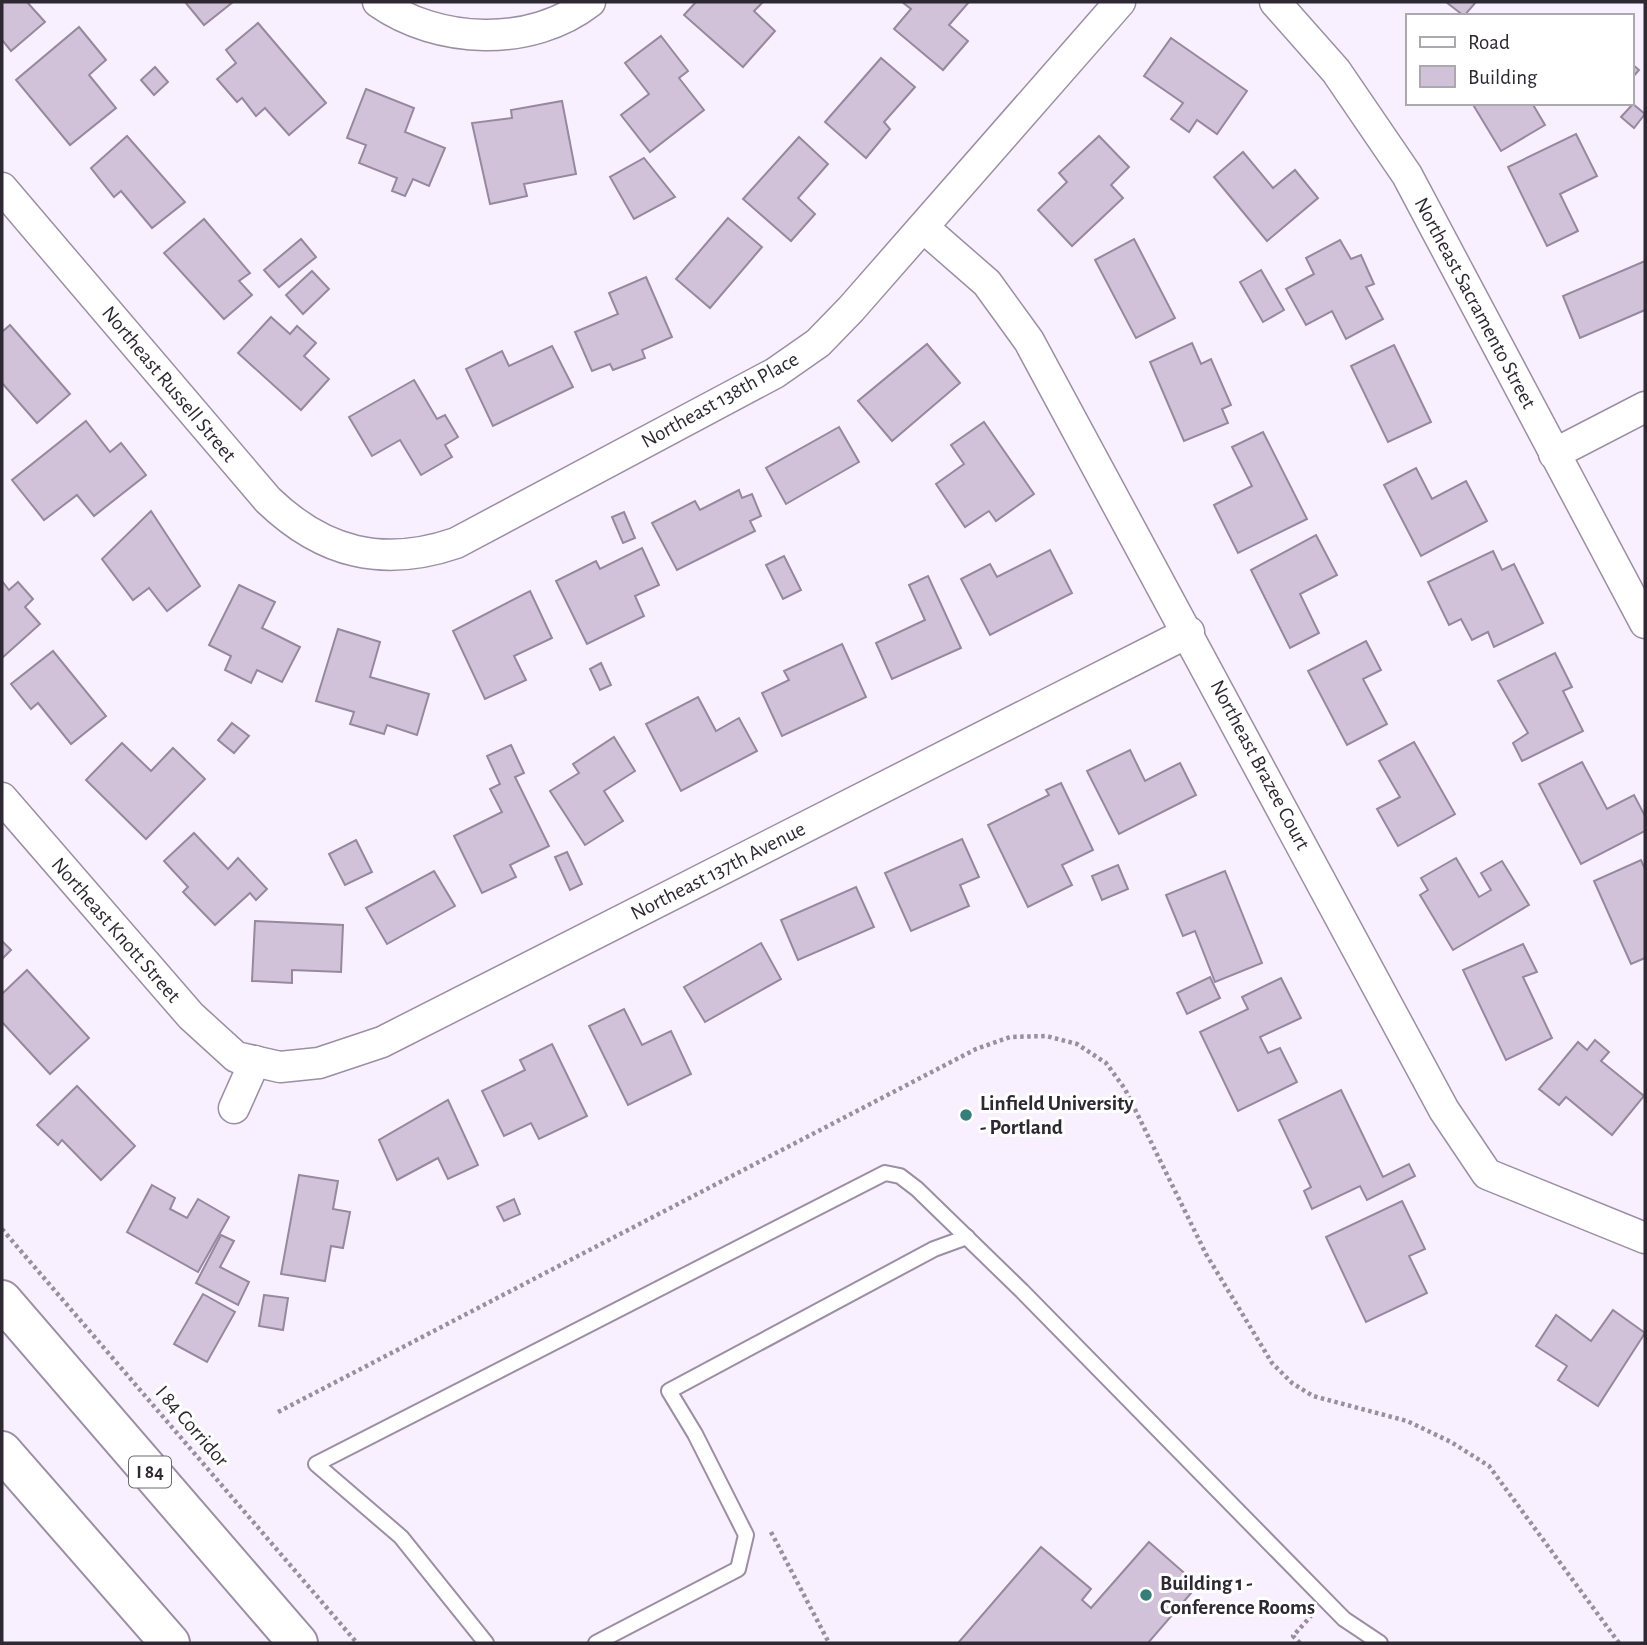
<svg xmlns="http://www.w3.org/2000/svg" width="1647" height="1645" font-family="'Alegreya Sans',sans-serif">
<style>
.building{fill:#d1c2da;stroke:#96889f;stroke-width:2}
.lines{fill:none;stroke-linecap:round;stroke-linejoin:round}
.service-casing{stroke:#9c8ea4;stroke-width:18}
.minor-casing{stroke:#9c8ea4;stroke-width:33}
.motorway-casing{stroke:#9c8ea4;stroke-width:42}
.path{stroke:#98909d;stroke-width:4.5;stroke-dasharray:3.5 3.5;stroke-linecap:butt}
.service{stroke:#fff;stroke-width:14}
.minor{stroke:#fff;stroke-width:30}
.motorway{stroke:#fff;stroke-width:38}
.poi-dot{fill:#367e78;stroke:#fff;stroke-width:2.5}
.labels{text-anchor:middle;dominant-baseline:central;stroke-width:6;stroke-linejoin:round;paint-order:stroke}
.shield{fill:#fff;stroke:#6c686f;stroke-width:2}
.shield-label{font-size:19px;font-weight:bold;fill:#2d2831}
.street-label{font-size:21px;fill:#2d2831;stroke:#fff}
.poi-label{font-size:21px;font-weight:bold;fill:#2d2831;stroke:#fff;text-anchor:start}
</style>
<rect width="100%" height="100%" fill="#f9f0ff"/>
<g class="building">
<polygon points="2,2 27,2 45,22 11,51 2,40"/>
<polygon points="185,2 233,2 204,25"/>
<polygon points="696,2 763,2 754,11 775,31 743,67 684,15"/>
<polygon points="902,2 969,2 949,25 968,41 943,70 894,29 911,9"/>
<polygon points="1446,2 1476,2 1464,16"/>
<polygon points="258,23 326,103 289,135 265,108 256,116 242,98 237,102 217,79 236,63 226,50"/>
<polygon points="79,27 106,60 89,75 116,108 70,145 16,80"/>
<polygon points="661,36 688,71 679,78 704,110 650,152 621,115 649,94 625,63"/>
<polygon points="1171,38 1247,91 1217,134 1197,120 1189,132 1171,119 1183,103 1144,76"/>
<polygon points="881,58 915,87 884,122 890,129 866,158 825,122"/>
<polygon points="1631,63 1639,70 1631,79"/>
<polygon points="155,67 168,82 154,95 141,80"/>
<polygon points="366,89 414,108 405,132 445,148 429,186 413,179 405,196 392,191 397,178 359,163 366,145 347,138"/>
<polygon points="562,101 576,174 524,184 527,196 490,204 472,123 512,118 511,110"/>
<polygon points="1472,103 1532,103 1545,125 1501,151"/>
<polygon points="1633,104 1645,114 1634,128 1621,117"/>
<polygon points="1576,134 1597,176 1560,194 1578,231 1547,246 1508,167"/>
<polygon points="127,136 185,202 152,228 121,191 114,197 91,168"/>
<polygon points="1099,136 1129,167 1111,185 1123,198 1072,246 1038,210 1067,182 1059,173"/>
<polygon points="799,137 828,164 798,198 815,214 791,241 743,199"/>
<polygon points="1243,152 1273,188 1295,170 1318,198 1267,241 1214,177"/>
<polygon points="644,158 675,197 634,219 610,177"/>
<polygon points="728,218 762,247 710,308 676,279"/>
<polygon points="204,219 250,273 239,281 252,295 224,319 164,253"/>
<polygon points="301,239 316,257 279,287 264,270"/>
<polygon points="1134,239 1175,318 1136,338 1095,260"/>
<polygon points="1340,240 1351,259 1361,255 1374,284 1366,287 1383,319 1346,339 1332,311 1306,325 1286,289 1314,274 1306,258"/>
<polygon points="1645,261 1645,310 1580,338 1563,296"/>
<polygon points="1261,270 1284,310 1263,322 1240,282"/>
<polygon points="312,271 329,289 303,314 286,295"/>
<polygon points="646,277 672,337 642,350 645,358 613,370 610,364 592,371 575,332 618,314 609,293"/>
<polygon points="271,317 290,334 297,326 316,343 304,356 329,379 301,410 238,353"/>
<polygon points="10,325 70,394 37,423 2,383 2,332"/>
<polygon points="1192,343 1201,364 1211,359 1231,405 1222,409 1228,423 1184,441 1150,362"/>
<polygon points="927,344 960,383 892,441 858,401"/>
<polygon points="1394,345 1431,422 1388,442 1351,366"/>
<polygon points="552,346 573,387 493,426 466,369 502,351 509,366"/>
<polygon points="414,380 437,419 445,415 458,437 445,445 452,457 421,475 400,440 372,456 349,417"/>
<polygon points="86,421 110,452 121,443 146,475 94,516 77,495 44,520 12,480"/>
<polygon points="984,422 1034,494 996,521 989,511 965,527 936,484 964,464 951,445"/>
<polygon points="839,427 859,462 786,504 766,468"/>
<polygon points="1263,432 1307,519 1238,553 1214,505 1252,486 1232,447"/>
<polygon points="1416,468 1432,499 1466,481 1487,521 1421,556 1384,485"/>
<polygon points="739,490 742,498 752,494 761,516 750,521 755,531 677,570 652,523 695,501 700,510"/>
<polygon points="151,511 200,586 167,611 149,588 133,600 102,559"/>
<polygon points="624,512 635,538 623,543 612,517"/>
<polygon points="1316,535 1337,575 1300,594 1319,633 1290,648 1251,570"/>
<polygon points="642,548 659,585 635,596 644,616 587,644 556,581 596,561 600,569"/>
<polygon points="1050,550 1072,593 990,635 961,579 990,564 997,577"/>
<polygon points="1493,551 1502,570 1514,564 1543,623 1494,647 1488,632 1472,640 1461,619 1449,625 1428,582"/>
<polygon points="784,556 801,590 783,599 766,565"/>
<polygon points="928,576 961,648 892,679 876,643 925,620 909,585"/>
<polygon points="2,581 9,590 18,582 33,599 25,607 40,624 2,658"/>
<polygon points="239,585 275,602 262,628 300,647 282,682 257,670 251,683 225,670 231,656 209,645"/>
<polygon points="530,591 552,638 514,656 526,680 485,699 453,631"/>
<polygon points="338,629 380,642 370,677 429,694 417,735 387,725 384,734 350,724 354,712 316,701"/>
<polygon points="1366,641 1381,670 1363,679 1387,724 1347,745 1308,671"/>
<polygon points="842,644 866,697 782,736 762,693 789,680 784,671"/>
<polygon points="53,651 106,716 71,744 38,703 31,709 11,684"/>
<polygon points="1555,653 1572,687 1563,691 1583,731 1522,761 1513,743 1528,733 1498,681"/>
<polygon points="601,663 611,685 600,690 590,669"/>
<polygon points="698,697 716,731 739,718 757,751 681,791 646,724"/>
<polygon points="232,723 249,736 234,753 218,740"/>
<polygon points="614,737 635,771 604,791 623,821 585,845 550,791 579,773 573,764"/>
<polygon points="1414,742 1455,814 1398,846 1377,809 1400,797 1379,761"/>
<polygon points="122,743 151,771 173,748 205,779 146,839 86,780"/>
<polygon points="511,745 524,773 515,777 549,846 510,865 516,877 482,893 454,836 502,812 490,789 500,784 487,756"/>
<polygon points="1130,750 1145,781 1180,763 1196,795 1119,834 1087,771"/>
<polygon points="1582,762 1607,809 1634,795 1645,816 1645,831 1581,864 1539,784"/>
<polygon points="1061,783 1093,850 1062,865 1072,885 1028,907 988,825 1049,795 1046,790"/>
<polygon points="194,833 228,869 238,858 267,889 256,900 250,893 215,925 183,892 188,887 164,861"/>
<polygon points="962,839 979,877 960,885 969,906 911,931 885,873"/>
<polygon points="356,840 372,872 345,885 329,854"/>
<polygon points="567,852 582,884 570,890 555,857"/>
<polygon points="1456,858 1479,897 1491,890 1481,873 1502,861 1529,905 1453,950 1420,895 1428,890 1421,878"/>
<polygon points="1641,860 1645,869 1645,958 1631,964 1594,881"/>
<polygon points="1118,865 1128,889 1102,900 1092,876"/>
<polygon points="434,871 455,906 387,944 366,908"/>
<polygon points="1225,871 1262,963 1215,982 1195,931 1183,936 1166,895"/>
<polygon points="856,887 874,927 798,960 781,920"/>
<polygon points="255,921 343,925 341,972 292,970 292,983 252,981"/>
<polygon points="2,941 11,950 2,959"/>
<polygon points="761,943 781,979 705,1022 684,987"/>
<polygon points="1523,944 1537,972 1523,977 1552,1038 1506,1060 1463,970"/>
<polygon points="27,970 89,1038 50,1074 2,1022 2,994"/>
<polygon points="1210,977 1220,998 1187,1014 1177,993"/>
<polygon points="1281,978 1301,1018 1260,1037 1268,1053 1280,1048 1297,1082 1238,1111 1200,1032 1248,1009 1242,997"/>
<polygon points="624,1009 642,1045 671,1031 691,1074 628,1105 589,1026"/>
<polygon points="1595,1040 1609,1052 1601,1061 1644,1096 1612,1135 1566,1097 1559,1105 1539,1089 1578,1042 1587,1050"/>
<polygon points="552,1044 587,1116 539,1139 531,1123 504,1136 482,1091 525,1070 520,1060"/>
<polygon points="77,1086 135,1146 101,1180 62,1140 58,1145 37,1125"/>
<polygon points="1341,1090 1383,1177 1409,1164 1415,1176 1367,1200 1360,1186 1312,1209 1304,1191 1311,1187 1279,1120"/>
<polygon points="448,1100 478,1165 448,1179 438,1158 397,1180 379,1140"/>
<polygon points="299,1175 338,1181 333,1209 350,1212 343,1248 331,1246 325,1281 281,1274"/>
<polygon points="152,1185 175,1198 170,1209 187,1218 198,1199 229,1217 198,1272 127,1232"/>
<polygon points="514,1199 520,1214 504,1221 497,1207"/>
<polygon points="1402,1201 1425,1249 1409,1256 1427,1293 1366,1322 1326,1237"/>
<polygon points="221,1235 234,1241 220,1267 249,1282 238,1305 196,1283"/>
<polygon points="203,1294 235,1312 207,1362 174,1344"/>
<polygon points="264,1295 288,1298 283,1330 259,1326"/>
<polygon points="1613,1310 1645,1333 1598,1406 1558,1380 1567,1366 1536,1346 1556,1315 1591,1341"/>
<polygon points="1149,1542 1198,1585 1148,1643 958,1643 1041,1547 1091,1589 1082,1600 1091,1608"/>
</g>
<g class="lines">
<g class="service-casing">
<g id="service">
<polyline points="486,1643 401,1537 316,1464 885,1173 900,1176 917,1189 1022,1291 1344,1619 1380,1643"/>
<polyline points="596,1643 738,1569 746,1535 695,1434 669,1391 934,1249 967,1237"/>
</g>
</g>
<g class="minor-casing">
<g id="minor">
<path d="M 378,2 C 438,44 531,48 590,2"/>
<polyline points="1275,2 1336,71 1407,175 1645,623"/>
<path d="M 2,188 L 268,500 C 323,553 383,568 456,543 L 775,373 L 818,343 L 851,309 L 1120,2"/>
<polyline points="924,228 987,283 1029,341 1444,1110 1487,1174 1645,1238"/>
<polyline points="1554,454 1645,407"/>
<polyline points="2,798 191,1016 236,1057 280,1067 319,1063 382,1042 1189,632"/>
<polyline points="234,1108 255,1061"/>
</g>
</g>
<g class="motorway-casing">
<g id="motorway">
<polyline points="2,1300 298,1643"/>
<polyline points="2,1451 170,1643"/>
</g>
</g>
<g class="path">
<polyline points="2,1229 357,1643"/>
<polyline points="278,1412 976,1049 1010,1037 1046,1036 1077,1044 1106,1063 1125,1089 1206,1254 1272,1363 1292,1383 1313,1396 1407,1421 1451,1442 1489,1466 1619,1643"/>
<polyline points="771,1532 829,1643"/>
<polyline points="1300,1643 1293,1636 1311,1616"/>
</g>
<use href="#service" class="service"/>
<use href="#minor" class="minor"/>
<use href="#motorway" class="motorway"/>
</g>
<g class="poi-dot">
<circle cx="966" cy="1115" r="7"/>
<circle cx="1146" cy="1595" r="7"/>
</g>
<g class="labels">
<rect class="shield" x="129" y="1456.5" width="42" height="31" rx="5"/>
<g class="shield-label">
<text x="150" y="1472">I 84</text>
</g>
<g class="street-label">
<text transform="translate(1475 303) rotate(62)">Northeast Sacramento Street</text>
<text transform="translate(169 384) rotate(50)">Northeast Russell Street</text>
<text transform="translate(720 400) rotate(-29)">Northeast 138th Place</text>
<text transform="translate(1260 765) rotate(62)">Northeast Brazee Court</text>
<text transform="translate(718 871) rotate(-27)">Northeast 137th Avenue</text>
<text transform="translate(116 930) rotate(49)">Northeast Knott Street</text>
<text transform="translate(192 1426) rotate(49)">I 84 Corridor</text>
</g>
<g class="poi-label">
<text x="980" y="1103">Linfield University<tspan x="980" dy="24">- Portland</tspan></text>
<text x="1160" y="1583">Building 1 -<tspan x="1160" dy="24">Conference Rooms</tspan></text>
</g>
</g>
<rect width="1647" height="1645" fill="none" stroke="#2d2831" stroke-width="7"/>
<rect x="1406" y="14" width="228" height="91" fill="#ffffff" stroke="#aba9ad" stroke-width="2"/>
<rect x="1420" y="37" width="35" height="10" fill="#ffffff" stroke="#aba9ad" stroke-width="2"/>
<text x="1468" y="49" font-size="21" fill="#2d2831">Road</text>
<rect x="1420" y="66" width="35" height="21" fill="#d1c2da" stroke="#aba9ad" stroke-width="2"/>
<text x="1468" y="84" font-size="21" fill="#2d2831">Building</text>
</svg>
